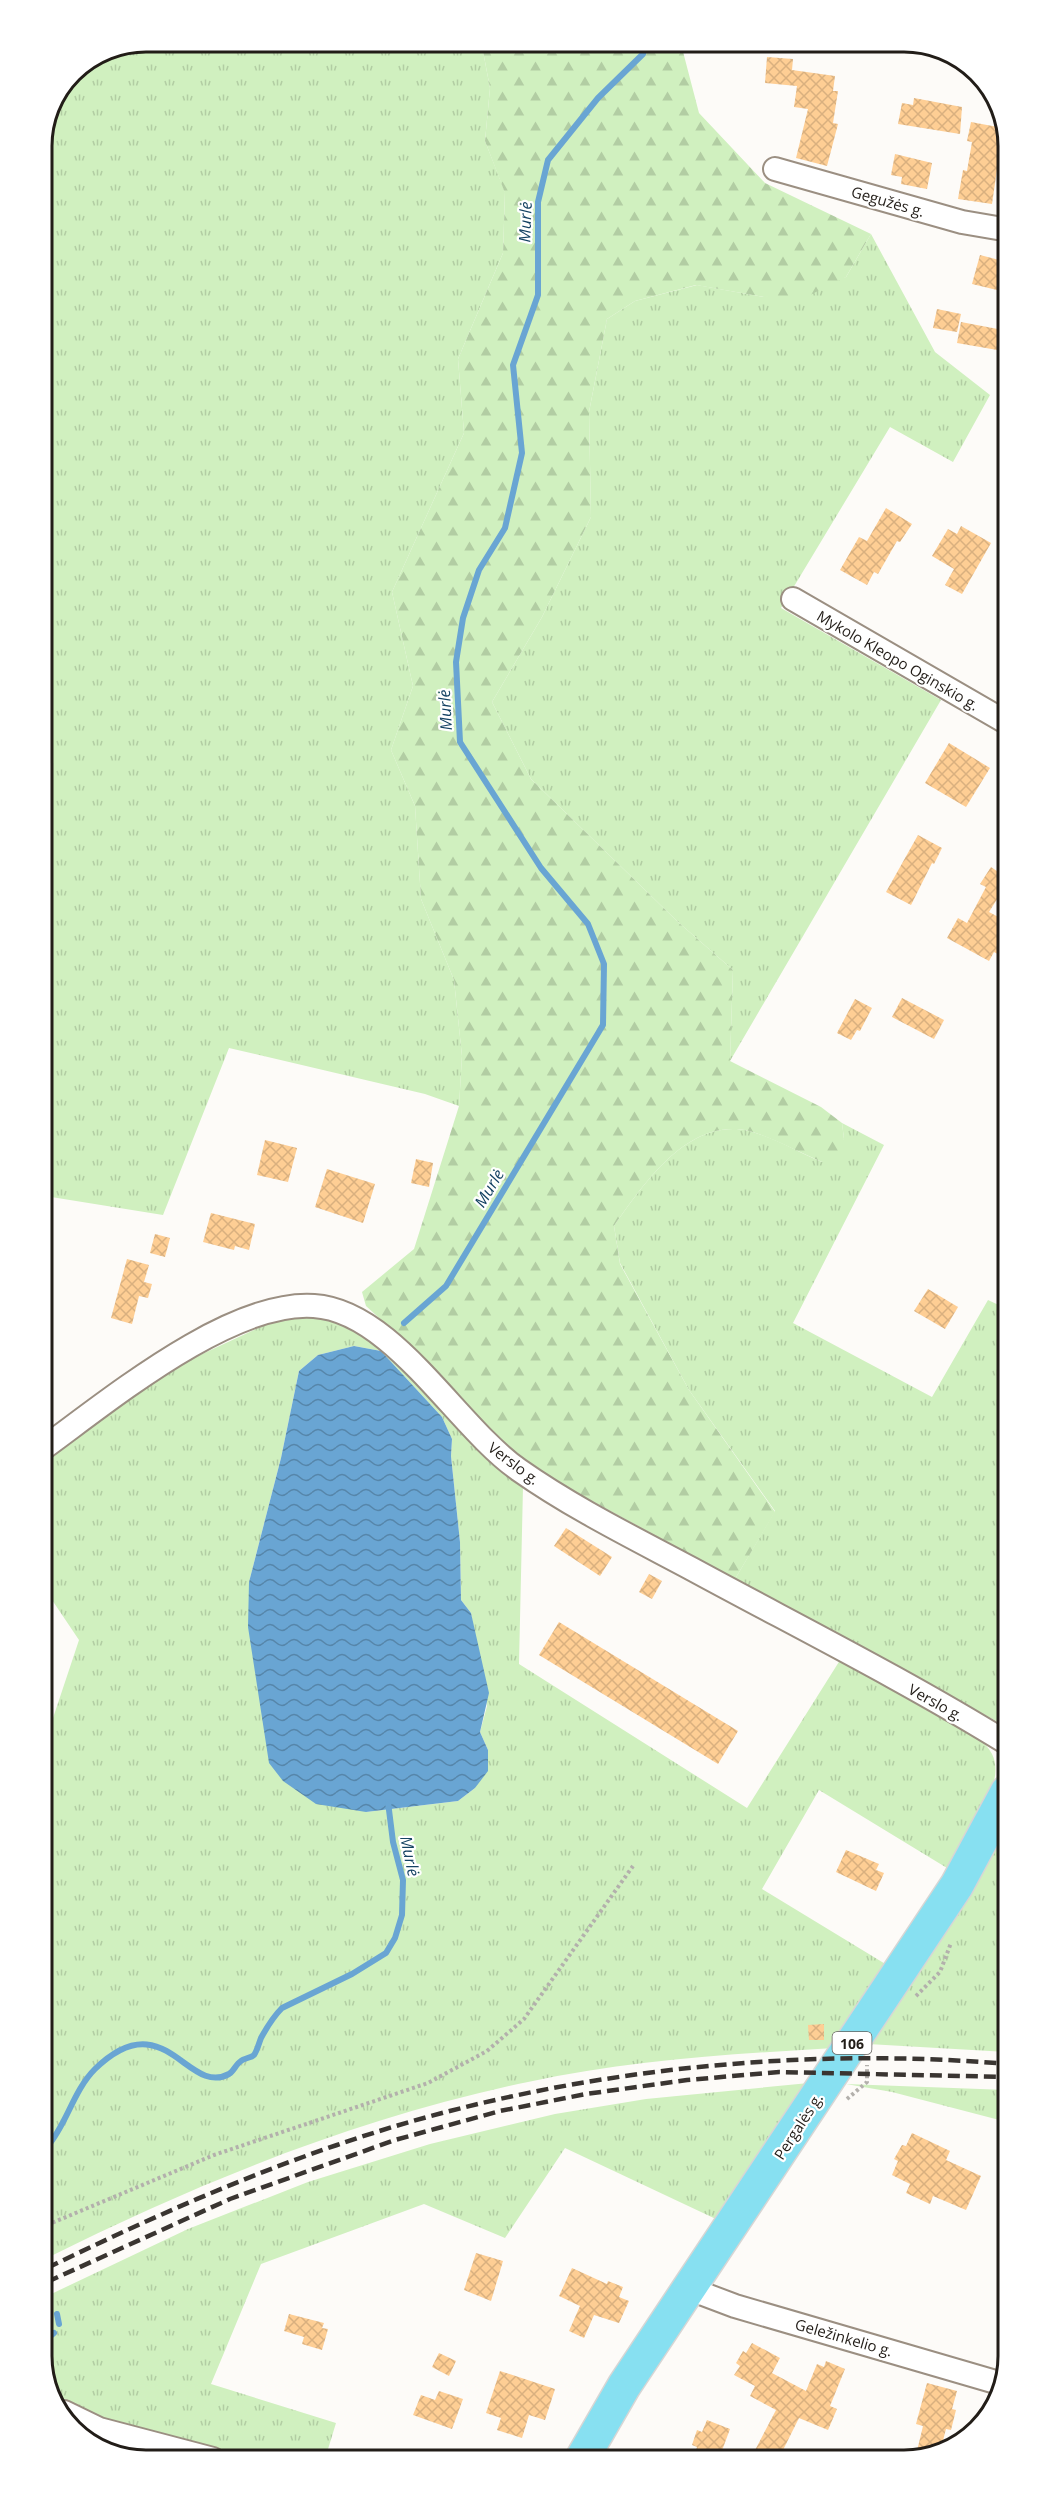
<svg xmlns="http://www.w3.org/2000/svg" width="1050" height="2502" font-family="'Open Sans',sans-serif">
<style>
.grass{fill:url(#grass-tufts);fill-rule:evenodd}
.forest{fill:url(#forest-firs)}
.water{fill:url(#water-waves)}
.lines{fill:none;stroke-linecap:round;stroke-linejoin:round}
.stream{stroke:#69a5d3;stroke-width:6}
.building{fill:url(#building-cross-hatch)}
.minor-casing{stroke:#9b8f82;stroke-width:26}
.primary-casing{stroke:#d7d6d5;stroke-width:36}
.path{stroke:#b3b0ac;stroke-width:4;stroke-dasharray:3 3;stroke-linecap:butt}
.minor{stroke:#fff;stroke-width:22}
.primary{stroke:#87e0f1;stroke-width:33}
.rail{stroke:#3a3531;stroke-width:4.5;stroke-dasharray:12 6;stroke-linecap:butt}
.labels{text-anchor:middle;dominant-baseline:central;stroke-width:4.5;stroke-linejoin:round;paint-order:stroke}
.shield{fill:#fff;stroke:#64615d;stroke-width:1.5}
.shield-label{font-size:14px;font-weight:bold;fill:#221d18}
.street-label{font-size:15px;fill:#221d18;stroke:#fff}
.water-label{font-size:16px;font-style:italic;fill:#144262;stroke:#fff}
.rim{fill:none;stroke:#221d18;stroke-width:3}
</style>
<defs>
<pattern id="grass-tufts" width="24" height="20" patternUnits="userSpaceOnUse" patternTransform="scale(1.5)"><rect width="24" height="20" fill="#d0f0bf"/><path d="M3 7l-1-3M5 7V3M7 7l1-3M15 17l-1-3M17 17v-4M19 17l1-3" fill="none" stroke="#b2cda3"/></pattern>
<pattern id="forest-firs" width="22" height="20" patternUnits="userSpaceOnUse" patternTransform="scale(1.5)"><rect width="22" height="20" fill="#d0f0bf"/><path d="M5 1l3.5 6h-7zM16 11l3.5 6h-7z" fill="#b2cda3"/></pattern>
<pattern id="water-waves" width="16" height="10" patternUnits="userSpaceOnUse" patternTransform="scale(1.5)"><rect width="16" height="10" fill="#69a5d3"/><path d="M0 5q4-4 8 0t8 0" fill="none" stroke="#5686aa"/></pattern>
<pattern id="building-cross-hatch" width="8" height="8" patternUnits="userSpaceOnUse" patternTransform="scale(1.5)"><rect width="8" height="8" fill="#fece94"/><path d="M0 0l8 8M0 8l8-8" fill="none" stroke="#d9b07f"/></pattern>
</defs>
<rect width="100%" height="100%" fill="#fdfbf8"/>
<g class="grass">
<polygon points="482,46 490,88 485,141 505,192 503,253 458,359 464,433 392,592 413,686 391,750 415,806 421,899 454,980 462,1056 459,1106 425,1094 229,1048 163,1215 45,1196 42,140 73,73 107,50"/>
<polygon points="871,234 935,352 990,395 953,462 890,427 781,608 941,700 730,1061 733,970 678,922 531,779 492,702 542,617 591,517 589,412 607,319 635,301 697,285 764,297 846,277"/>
<path d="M 842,1123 L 884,1145 L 793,1323 L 932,1397 L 988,1300 L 1005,1308 L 1006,1723 L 998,1722 L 735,1579 L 775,1511 L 689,1390 L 620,1263 L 614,1226 C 644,1184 688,1117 749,1131 C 773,1137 800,1153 822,1162 L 844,1139 Z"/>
<path d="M 303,1316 L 341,1318 L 358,1325 L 523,1487 L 519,1664 L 747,1808 L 842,1657 L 977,1736 C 982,1741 989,1748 992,1754 C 1008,1785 964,1841 947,1868 L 819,1790 L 762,1889 L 887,1965 L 834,2048 C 731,2054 629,2060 528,2082 C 360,2117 199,2182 47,2258 L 46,1739 L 79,1640 L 46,1591 L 45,1458 L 170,1369 L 267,1324 ZM 354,1346 L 381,1351 L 442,1417 L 452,1439 L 451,1456 L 460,1542 L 461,1600 L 471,1613 L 487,1706 L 480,1732 L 488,1750 L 475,1788 L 458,1801 L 366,1812 L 249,1582 L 281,1458 L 299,1371 L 318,1355 Z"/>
<polygon points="1007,1820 1007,2052 868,2044"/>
<polygon points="809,2083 718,2220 565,2148 505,2238 424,2204 261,2264 211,2384 336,2423 325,2459 140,2460 83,2438 47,2388 47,2296 188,2229 308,2182 430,2144 555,2114 646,2099"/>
<polygon points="846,2084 1007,2090 1007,2122 892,2092"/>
</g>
<path class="forest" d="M 681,44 L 699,113 L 765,183 L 871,234 L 846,277 L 808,296 L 764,297 L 696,285 L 635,301 L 607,319 L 589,412 L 591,517 L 542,617 L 492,702 L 531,779 L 678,922 L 733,970 L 730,1061 L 821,1107 L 842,1123 L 844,1139 L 840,1155 L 831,1161 L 822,1162 C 801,1153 771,1137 749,1131 C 688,1117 644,1184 614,1226 L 620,1264 L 689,1390 L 775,1512 L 735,1579 L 559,1483 L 503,1446 L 427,1362 L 366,1306 L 362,1292 L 414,1249 L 459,1106 L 462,1056 L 454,980 L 421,899 L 415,806 L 391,750 L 413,686 L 392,592 L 464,433 L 458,359 L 503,253 L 505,193 L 485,141 L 490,88 L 482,46 Z"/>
<polygon class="water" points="354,1346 381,1351 442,1417 452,1439 451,1456 460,1542 461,1600 471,1613 489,1693 480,1732 488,1750 488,1771 475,1788 458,1801 366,1812 316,1804 283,1781 269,1763 248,1627 249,1582 281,1458 299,1371 318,1355"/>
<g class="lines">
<g class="stream">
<polyline points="404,1323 446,1286 603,1025 604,964 588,924 541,868 460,742 456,662 463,618 479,570 505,528 522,453 513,365 538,295 538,202 548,160 598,98 643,54 646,45"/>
<path d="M 47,2147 C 67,2124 73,2091 95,2069 C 165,2001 187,2097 229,2074 C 234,2071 236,2064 241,2061 C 244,2058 251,2058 254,2055 C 257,2051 259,2043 261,2038 C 267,2027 273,2017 282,2008 L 352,1974 L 386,1953 L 395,1938 L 402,1915 L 403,1880 L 393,1842 L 388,1802"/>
<polyline points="57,2314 59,2324"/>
<polyline points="47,2339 54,2333"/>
</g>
</g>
<g class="building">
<polygon points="767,57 793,59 792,70 835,76 833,91 838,91 833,123 838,124 827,166 796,158 808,109 794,107 797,86 765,83"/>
<polygon points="914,98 962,107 960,134 898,124 902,103 913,105"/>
<polygon points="971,122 1003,128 992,204 958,199 963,170 967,171 972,142 967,141"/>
<polygon points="895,154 932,163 927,189 901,184 902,177 891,175"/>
<polygon points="980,255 1003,261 997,290 972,284"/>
<polygon points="937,309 961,314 957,332 933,328"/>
<polygon points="961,322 1003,330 1003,351 957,343"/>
<polygon points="886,508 912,524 900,542 897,541 878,574 874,572 867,585 840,570 859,537 867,541"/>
<polygon points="961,526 991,543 962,594 945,585 954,569 932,556 948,529 957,534"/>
<polygon points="949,743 990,768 966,807 925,783"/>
<polygon points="918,835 942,848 934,864 932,863 911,905 886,892"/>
<polygon points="991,867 1004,876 1004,888 989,912 1004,920 1005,958 994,952 989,961 947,938 958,918 967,923 986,887 980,884"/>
<polygon points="902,998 944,1020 934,1039 892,1017"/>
<polygon points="855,999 872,1008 860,1031 857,1030 851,1040 837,1033"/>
<polygon points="265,1140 297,1148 288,1182 257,1175"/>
<polygon points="416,1159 433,1163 429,1187 411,1183"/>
<polygon points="327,1169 375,1184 363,1223 315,1207"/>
<polygon points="211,1213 255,1224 249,1250 235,1246 234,1250 203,1242"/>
<polygon points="155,1234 170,1238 165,1257 150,1253"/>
<polygon points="127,1259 149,1265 144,1282 152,1284 148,1298 139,1296 132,1324 111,1318"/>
<polygon points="928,1289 958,1307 945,1329 914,1311"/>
<polygon points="566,1528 612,1557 600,1576 554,1546"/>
<polygon points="649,1574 662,1581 652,1599 639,1592"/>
<polygon points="559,1622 738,1731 718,1764 539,1655"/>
<polygon points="846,1850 879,1864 876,1870 884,1873 876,1891 836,1872"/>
<polygon points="824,2024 824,2040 809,2040 808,2025"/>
<polygon points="912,2133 950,2151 946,2160 981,2176 966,2210 933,2196 930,2204 906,2193 910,2184 892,2175 898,2161 894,2159 902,2145 906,2146"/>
<polygon points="476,2253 503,2261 491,2301 464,2290"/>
<polygon points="572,2268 607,2284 608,2281 623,2287 619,2297 629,2301 619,2323 594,2315 584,2338 569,2331 580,2306 559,2296"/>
<polygon points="289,2314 324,2323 322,2328 328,2329 322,2350 302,2344 304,2337 284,2331"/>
<polygon points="752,2343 780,2358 772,2373 806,2391 817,2364 824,2367 826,2361 845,2369 830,2406 837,2409 828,2430 799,2418 780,2456 752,2456 776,2410 750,2396 755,2386 734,2375 740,2366 736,2363 743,2351 746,2353"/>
<polygon points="439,2353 456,2361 449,2376 432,2367"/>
<polygon points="500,2371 555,2389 545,2420 529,2415 522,2438 497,2430 501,2418 486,2413"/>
<polygon points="927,2383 957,2391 952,2409 956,2410 951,2430 946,2429 940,2452 936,2455 916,2455 923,2426 916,2424"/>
<polygon points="439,2391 463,2399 452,2429 413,2415 421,2395 435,2400"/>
<polygon points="707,2420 730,2429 720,2456 694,2456 697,2447 692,2445 697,2430 702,2432"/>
</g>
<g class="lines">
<g class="minor-casing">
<g id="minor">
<polyline points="775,169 962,222 1003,229"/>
<polyline points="793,599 1004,721"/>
<path d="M 45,1447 C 111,1399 231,1300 314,1306 C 393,1311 456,1426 519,1470 C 573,1508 634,1538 692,1569 C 797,1626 905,1680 1007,1743"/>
<polyline points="690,2289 735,2306 999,2383"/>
<polyline points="64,2412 99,2429 213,2459"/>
</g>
</g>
<g class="primary-casing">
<polyline id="primary" points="583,2457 624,2386 957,1885 1007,1792"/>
</g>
<g class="path">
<polyline points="916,1996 940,1972 951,1943"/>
<polyline points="847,2099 867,2082 867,2065"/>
<polyline points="47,2225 214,2155 428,2083 487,2051 524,2019 633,1866"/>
</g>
<use href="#minor" class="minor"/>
<use href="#primary" class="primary"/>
<g class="rail">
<path d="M 47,2268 C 142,2222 237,2179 337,2145 C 544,2073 789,2045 1007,2064"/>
<polyline points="47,2282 230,2199 395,2140 500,2111 586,2094 687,2080 779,2072 1007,2077"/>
</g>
</g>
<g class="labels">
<rect class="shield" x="832.5" y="2032" width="39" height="22" rx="4.5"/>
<g class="shield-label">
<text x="852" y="2043">106</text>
</g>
<g class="street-label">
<text transform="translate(888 201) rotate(16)">Gegužės g.</text>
<text transform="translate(898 660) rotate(30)">Mykolo Kleopo Oginskio g.</text>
<text transform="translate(514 1463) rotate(37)">Verslo g.</text>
<text transform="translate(936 1702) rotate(29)">Verslo g.</text>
<text transform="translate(798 2126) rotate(-57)">Pergalės g.</text>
<text transform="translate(844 2337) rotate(16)">Geležinkelio g.</text>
</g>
<g class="water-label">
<text transform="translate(525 222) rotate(-88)">Murlė</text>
<text transform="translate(445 710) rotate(-93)">Murlė</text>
<text transform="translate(489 1188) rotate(-59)">Murlė</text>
<text transform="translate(410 1856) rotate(78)">Murlė</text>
</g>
</g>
<path d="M0 0H1050V2502H0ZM146 52H904A94 94 0 0 1 998 146V2356A94 94 0 0 1 904 2450H146A94 94 0 0 1 52 2356V146A94 94 0 0 1 146 52Z" fill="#fff" fill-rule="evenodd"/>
<path class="rim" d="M146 52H904A94 94 0 0 1 998 146V2356A94 94 0 0 1 904 2450H146A94 94 0 0 1 52 2356V146A94 94 0 0 1 146 52Z"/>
</svg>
